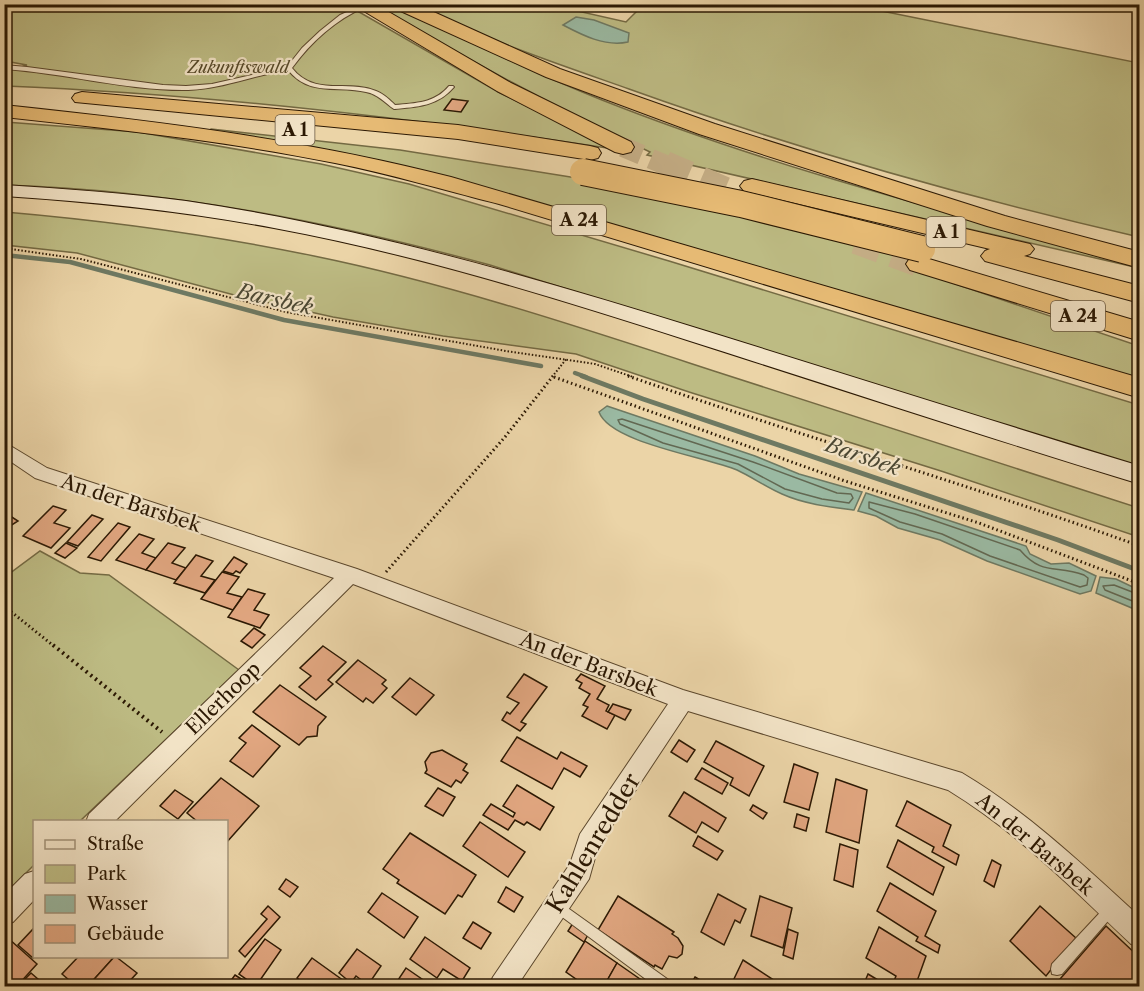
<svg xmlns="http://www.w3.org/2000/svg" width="1144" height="991" font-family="'Libre Caslon Text',serif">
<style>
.green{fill:#bdbb83;stroke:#746a43;stroke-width:1.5}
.water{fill:#9ab9a2;stroke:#6e7962;stroke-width:1.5}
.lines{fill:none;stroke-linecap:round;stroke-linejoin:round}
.shore{stroke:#626852;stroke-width:1.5}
.stream-far1{stroke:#6e7962;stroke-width:4.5}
.stream{stroke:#6e7962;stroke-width:5}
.building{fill:#e2a781;stroke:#2b1803;stroke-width:1.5}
.highway-tunnel-far1{stroke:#c5ae86;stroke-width:20;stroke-dasharray:20 10;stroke-linecap:butt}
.highway-tunnel{stroke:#c5ae86;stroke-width:26;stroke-dasharray:26 13;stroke-linecap:butt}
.lane-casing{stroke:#5b472c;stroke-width:2}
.street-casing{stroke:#5b472c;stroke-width:2}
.secondary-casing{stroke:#2b1803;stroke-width:2}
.highway-casing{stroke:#2b1803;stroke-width:2}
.path-far2{stroke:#2b1803;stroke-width:2;stroke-dasharray:1.5 2;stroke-linecap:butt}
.path-far1{stroke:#2b1803;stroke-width:3;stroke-dasharray:1.5 3;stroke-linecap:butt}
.path{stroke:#2b1803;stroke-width:4;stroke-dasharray:2 4;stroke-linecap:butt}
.lane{fill:#f2e3c6;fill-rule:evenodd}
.street{fill:#f2e3c6;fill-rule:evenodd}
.secondary{fill:#f2e3c6;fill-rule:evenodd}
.highway{fill:#e6ba74;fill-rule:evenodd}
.highway-bridge-casing{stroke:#2b1803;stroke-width:28;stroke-linecap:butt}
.highway-bridge{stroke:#e6ba74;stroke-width:26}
.labels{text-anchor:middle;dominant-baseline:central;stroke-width:4.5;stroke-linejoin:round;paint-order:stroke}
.far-park-label{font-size:16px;font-style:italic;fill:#574929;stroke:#f2e3c6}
.shield{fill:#f2e3c6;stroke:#67553e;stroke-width:1.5}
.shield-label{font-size:18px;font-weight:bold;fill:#2b1803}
.street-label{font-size:20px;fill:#2b1803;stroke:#f2e3c6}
.water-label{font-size:21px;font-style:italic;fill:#4c4833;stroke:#f2e3c6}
.near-street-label{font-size:24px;fill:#2b1803;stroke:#f2e3c6}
</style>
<rect width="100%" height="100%" fill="#ebd4a7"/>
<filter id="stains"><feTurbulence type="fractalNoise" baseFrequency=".00333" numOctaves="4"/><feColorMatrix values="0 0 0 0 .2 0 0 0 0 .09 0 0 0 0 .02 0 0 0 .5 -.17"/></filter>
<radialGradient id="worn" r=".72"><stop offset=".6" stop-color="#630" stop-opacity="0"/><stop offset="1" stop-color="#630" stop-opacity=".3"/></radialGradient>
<g class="green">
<path d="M 4,5 L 347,5 L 500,93 L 614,149 C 412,118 209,94 5,86 L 5,72 L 27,65 L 5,61 Z"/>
<path d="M 374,5 L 391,5 C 461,38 530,71 602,100 C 776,169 959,215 1139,265 L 1139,268 L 647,155 L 650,152 C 556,107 464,58 374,5 Z"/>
<path d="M 418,5 L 551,5 L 626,22 L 643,5 L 852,5 L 1139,63 L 1139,237 C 966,197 796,149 629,89 C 558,64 485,40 418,5 Z"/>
<path d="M 5,122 L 138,132 L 321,164 L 409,184 L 669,261 L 1139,405 L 1139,468 L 490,265 C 331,222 169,190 5,185 Z"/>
<polygon points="211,129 400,150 583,179 924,257 914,270 1139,346 1139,382 642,233 210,131"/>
<path d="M 5,212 C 109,221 212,235 314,256 C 451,284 585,329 717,372 C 858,418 999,463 1139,508 L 1139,537 L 941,471 L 689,392 L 576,354 L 443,336 L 333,317 L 238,296 L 77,253 L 5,245 Z"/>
<polygon points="40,551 80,573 109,575 239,670 80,821 34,822 34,865 5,894 5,577"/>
</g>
<g class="water">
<path d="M 576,17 L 594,20 L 629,33 L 628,42 C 605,47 582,35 563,25 Z"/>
<path d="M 607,406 L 755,456 L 799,474 L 862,492 L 854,510 C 830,507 804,504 782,494 C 766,487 752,477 737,470 C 707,457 610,443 599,412 Z"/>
<polygon points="866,493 1026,546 1030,554 1051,564 1069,563 1096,576 1091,591 1080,594 987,561 940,540 898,528 876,516 858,511"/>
<polygon points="1100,577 1116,579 1139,590 1139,611 1096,593"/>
</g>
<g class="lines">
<g class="shore">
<polygon points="622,419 753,462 837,493 851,494 853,498 849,503 822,499 785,489 738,464 663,443 620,424 618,420"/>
<path d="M 869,502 L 915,514 L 1020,550 C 1043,577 1057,564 1084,575 L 1088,578 L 1087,585 L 1080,587 L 990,556 L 942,534 L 900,522 L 869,508 Z"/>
<polyline points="1140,595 1114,585 1103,586 1105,590 1140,604"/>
</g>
<g class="stream-far1">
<polyline points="4,255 70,262 284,320 541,366"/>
<polyline points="575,373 586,377"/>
</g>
<polyline class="stream" points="582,376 643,399 1058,540 1140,571"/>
</g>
<g class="building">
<polygon points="452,99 468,101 461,112 444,110"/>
<polygon points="53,506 66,510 54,523 70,528 51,548 23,536"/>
<polygon points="4,512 18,521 4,530"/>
<polygon points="92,515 103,519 78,546 67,542"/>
<polygon points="118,523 130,527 101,561 88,557"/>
<polygon points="139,534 154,539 142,553 156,558 146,570 116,560"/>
<polygon points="66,543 77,548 65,558 55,553"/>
<polygon points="168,543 185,548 172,563 186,568 176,580 146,570"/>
<polygon points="196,555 213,561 201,576 215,580 205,593 174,583"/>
<polygon points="234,557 247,564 240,573 236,571 233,574 223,571"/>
<polygon points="222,572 239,577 227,593 242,597 233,610 201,599"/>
<polygon points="248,589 265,594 254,610 269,615 260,628 228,617"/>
<polygon points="254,628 265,635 252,648 241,641"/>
<polygon points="323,646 346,662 328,680 333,684 316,700 299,687 311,676 300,668"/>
<polygon points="358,660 386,680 382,684 387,688 373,703 366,698 363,702 336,682"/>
<polygon points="524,674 547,687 521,722 526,724 520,731 502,720 507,712 510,714 519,703 507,697"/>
<polygon points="581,674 605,686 597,699 609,705 606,711 615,715 607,729 582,716 588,707 583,705 590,694 579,688 582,683 576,680"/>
<polygon points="410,678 434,695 416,715 392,697"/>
<polygon points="280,685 326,717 318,726 317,736 307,737 299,745 253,712"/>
<polygon points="613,704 631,710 625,720 608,712"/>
<polygon points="252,725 280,746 253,777 230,761 246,743 239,738"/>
<polygon points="517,737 557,759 561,752 587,766 580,777 564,768 552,789 501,761"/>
<polygon points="679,740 695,750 687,762 671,752"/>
<polygon points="716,741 764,766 749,796 730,785 733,778 704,762"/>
<polygon points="442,750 467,764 463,770 468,773 461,783 456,780 451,787 425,773 427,770 425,762 431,753"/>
<polygon points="794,764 818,773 809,810 784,802"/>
<polygon points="702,768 728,783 722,794 695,779"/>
<polygon points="221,778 259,806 226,843 226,822 198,822 187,813"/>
<polygon points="836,779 867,790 859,843 826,832"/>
<polygon points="517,785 554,807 540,830 527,822 524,825 515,820 508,830 483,815 491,804 513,817 515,813 503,806"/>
<polygon points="438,788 455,797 443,816 425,806"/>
<polygon points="175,790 193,802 178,819 160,806"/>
<polygon points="684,792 726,818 718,832 702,822 696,833 669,816"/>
<polygon points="907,801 951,825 943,846 959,855 956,865 932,852 934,847 896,826"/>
<polygon points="753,805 767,813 763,819 750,810"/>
<polygon points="797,814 809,818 806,831 794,827"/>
<polygon points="480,822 525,852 508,877 463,846"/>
<polygon points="410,833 476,875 462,897 458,895 445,914 397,883 399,880 383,869"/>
<polygon points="698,836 723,851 717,860 693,846"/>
<polygon points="898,840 944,867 933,895 887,867"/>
<polygon points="840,844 858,850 853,887 834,880"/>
<polygon points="992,860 1001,865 994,887 984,881"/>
<polygon points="286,879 298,887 290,897 279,889"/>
<polygon points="890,883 936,911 925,936 940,945 938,953 916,941 918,937 877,911"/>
<polygon points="506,887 523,897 514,912 498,902"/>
<polygon points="382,893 418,917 404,938 368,912"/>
<polygon points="718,894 746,909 740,923 735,920 724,945 701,932"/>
<polygon points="618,896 674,932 672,934 678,938 683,946 682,954 677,958 669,956 662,969 655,965 654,967 598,930"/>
<polygon points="760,896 792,908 783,948 751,936"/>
<polygon points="268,906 280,917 245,957 239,951 267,919 261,914"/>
<polygon points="1040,906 1076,938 1046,976 1010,941"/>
<polygon points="473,922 491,933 481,949 463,938"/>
<polygon points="573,923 589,933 584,942 568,931"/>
<polygon points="1106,926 1140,958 1140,986 1054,986"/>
<polygon points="879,927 926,956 916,984 918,986 902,986 894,981 896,976 866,958"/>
<polygon points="34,928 34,956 33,958 18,945"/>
<polygon points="788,929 798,933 793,959 783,955"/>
<polygon points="425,937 470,968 462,981 443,969 437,978 410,959"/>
<polygon points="8,938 37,964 18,985 4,972 4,941"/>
<polygon points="265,939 281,950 256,986 239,974"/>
<polygon points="585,941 617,963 604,986 586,986 566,972"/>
<polygon points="357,949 381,966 368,985 356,976 351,983 339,973"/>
<polygon points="79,956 115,956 88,986 76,986 62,974"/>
<polygon points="115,956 137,973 125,986 88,986"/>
<polygon points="312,958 351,986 309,986 297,978"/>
<polygon points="743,960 783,986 736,986 732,983"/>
<polygon points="617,963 650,986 604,986"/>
<polygon points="406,968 432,986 394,986"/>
<polygon points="31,973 46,986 18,986"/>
<polygon points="868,974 888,986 863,986"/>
<polygon points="235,975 249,984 247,986 227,986"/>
<polygon points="695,977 710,986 690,986"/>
</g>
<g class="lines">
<polyline class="highway-tunnel-far1" points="623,147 668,166"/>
<g class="highway-tunnel">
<polyline points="665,164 749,200"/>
<polyline points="856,241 919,264"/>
</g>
<g class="lane-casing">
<g id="lane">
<path d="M 363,5 L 365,5 L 365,7 C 335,20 311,42 292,68 C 315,97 346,79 376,91 C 384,94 390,100 395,105 C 416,103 435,103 449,86 L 453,86 L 454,87 C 438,106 417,107 394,109 C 385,103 378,94 366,92 C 337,85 310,97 288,70 C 254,75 222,89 188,90 C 127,91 65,73 4,69 L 4,65 L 27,67 L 163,85 L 186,86 L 212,84 L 287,67 L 302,48 L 320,31 L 340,15 Z"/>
<polygon points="558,901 670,981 671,986 655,986 554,911 552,907 554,903"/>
<polygon points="1111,903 1115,905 1117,909 1115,913 1062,974 1057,975 1052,974 1051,969 1052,964 1107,905"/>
</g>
</g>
<g class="street-casing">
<g id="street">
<path d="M 4,442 L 47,468 L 357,569 L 683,690 L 962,773 C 1029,813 1083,865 1140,917 L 1140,947 L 1131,944 C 1073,889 1017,832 948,790 L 688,711 L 598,847 L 589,879 L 517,986 L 489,986 L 493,977 L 570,864 L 580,834 L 668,704 L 353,584 L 114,822 L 86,822 L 89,814 L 334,578 L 35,478 L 4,457 Z"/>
<polygon points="34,871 34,900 13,922 4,925 4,895 25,874"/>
</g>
</g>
<g class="secondary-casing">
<path id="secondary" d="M 4,185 C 65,189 126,193 186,201 C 363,227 536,278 706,331 C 851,376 995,422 1140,466 L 1140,484 C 989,438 840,389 690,341 C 553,297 415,254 274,228 C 184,211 95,202 4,196 Z"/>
</g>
<g class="highway-casing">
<g id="highway">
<polygon points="352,4 375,4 511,83 631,142 634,147 631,152 623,154 615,152 497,91"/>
<polygon points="391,4 416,4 560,69 715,124 1005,216 1140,252 1140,268 987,226 699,134 546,77 394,8"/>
<polygon points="82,92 458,125 590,146 598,148 601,153 598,158 590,160 458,139 75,102 72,98 75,94"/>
<path d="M 4,105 C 155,121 304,139 451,177 L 1140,378 L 1140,398 L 499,204 C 444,190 390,174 335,163 C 226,141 115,129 4,117 Z"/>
<polygon points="752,179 1030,244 1034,249 1030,254 1024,256 1140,286 1140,303 985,261 981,256 985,251 990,249 744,191 740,186 744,181"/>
<polygon points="919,256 1140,322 1140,341 910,270 906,264 910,258"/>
</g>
</g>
<g class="path-far2">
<polyline points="4,248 81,259 286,312 506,351 595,364 633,377"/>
<polyline points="552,377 567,358"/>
</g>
<g class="path-far1">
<path d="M 628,376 C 798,435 971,485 1140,546"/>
<polyline points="554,377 845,481 979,523 1140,584"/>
<polyline points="386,572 505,437 553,376"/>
<polyline points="4,606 55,647"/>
</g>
<polyline class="path" points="53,645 162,732"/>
<use href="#lane" class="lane"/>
<use href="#street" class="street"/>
<use href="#secondary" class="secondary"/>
<use href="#highway" class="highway"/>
<g class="highway-bridge-casing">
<polyline id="highway-bridge" points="583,172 741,204 922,249"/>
</g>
<use href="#highway-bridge" class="highway-bridge"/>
</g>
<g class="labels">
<g class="far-park-label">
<text x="238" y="67">Zukunftswald</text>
</g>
<g class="shield">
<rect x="275.5" y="115" width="39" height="30" rx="4.5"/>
<rect x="552" y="205" width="54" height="30" rx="4.5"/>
<rect x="926.5" y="217" width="39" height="30" rx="4.5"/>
<rect x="1051" y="301" width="54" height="30" rx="4.5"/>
</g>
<g class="shield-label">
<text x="295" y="130">A 1</text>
<text x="579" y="220">A 24</text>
<text x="946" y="232">A 1</text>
<text x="1078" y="316">A 24</text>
</g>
<g class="street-label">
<text transform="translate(131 503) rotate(18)">An der Barsbek</text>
<text transform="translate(589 664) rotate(21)">An der Barsbek</text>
<text transform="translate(223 698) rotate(-44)">Ellerhoop</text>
<text transform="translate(1035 844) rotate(40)">An der Barsbek</text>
</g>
<g class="water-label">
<text transform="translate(275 299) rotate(13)">Barsbek</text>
<text transform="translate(863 456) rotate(19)">Barsbek</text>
</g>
<g class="near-street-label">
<text transform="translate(593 843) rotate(-59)">Kahlenredder</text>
</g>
</g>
<rect width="1144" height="991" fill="none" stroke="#ebd4a7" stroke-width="24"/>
<rect x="6" y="6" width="1132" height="979" fill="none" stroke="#2b1803" stroke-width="3"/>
<rect x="12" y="12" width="1120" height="967" fill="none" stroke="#2b1803" stroke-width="1.5"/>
<rect x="33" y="820" width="195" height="138" fill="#f2e3c6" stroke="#a29278" stroke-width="1.5"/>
<rect x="45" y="840" width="30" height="9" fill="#f2e3c6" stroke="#a29278" stroke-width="1.5"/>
<text x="87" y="850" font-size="18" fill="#2b1803">Straße</text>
<rect x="45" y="865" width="30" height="18" fill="#bdbb83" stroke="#a29278" stroke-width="1.5"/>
<text x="87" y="880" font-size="18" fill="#2b1803">Park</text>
<rect x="45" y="895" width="30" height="18" fill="#9ab9a2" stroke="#a29278" stroke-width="1.5"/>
<text x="87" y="910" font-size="18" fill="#2b1803">Wasser</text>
<rect x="45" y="925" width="30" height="18" fill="#e2a781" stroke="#a29278" stroke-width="1.5"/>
<text x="87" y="940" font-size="18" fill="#2b1803">Gebäude</text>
<rect width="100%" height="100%" filter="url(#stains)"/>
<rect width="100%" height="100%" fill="url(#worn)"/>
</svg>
